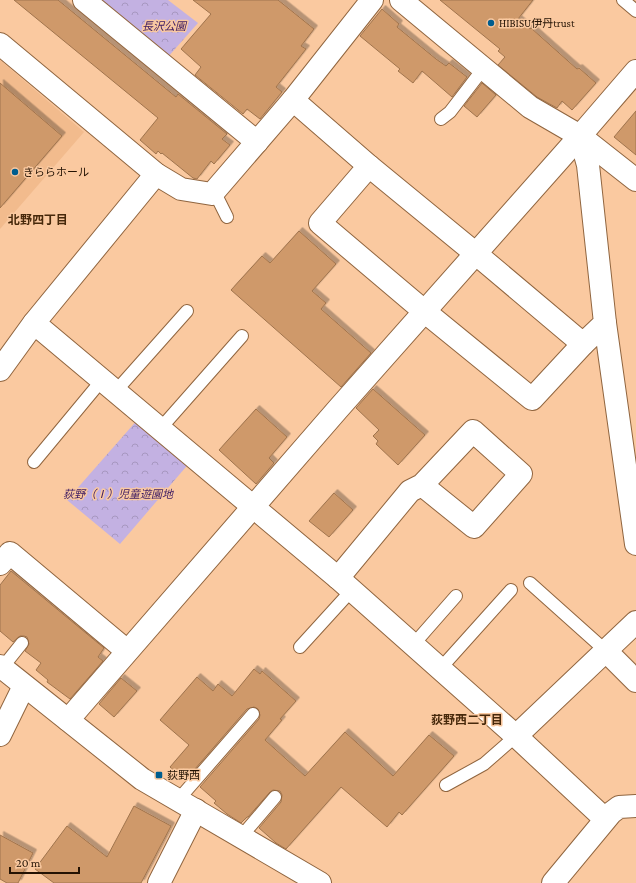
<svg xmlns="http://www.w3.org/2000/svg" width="636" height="883" font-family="'Crimson Pro','Noto Sans JP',serif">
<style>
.built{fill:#f2bb8d}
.park{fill:url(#park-crowns)}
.building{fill:#cf996a;stroke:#a0744d;filter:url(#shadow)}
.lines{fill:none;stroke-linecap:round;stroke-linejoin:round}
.service-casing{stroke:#90653f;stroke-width:14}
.minor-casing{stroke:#90653f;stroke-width:24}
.tertiary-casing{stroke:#90653f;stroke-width:24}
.service{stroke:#fff;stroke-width:12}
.minor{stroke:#fff;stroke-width:22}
.tertiary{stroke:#fff;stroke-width:22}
.poi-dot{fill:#005d8e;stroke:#fac9a0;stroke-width:1.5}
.labels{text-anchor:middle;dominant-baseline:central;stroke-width:3;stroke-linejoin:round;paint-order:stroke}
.poi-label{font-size:11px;fill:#231203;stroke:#fac9a0;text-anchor:start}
.park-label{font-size:11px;font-style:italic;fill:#3c1a62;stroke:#fac9a0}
.neighbourhood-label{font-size:12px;font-weight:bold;fill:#47290b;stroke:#fac9a0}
</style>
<defs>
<pattern id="park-crowns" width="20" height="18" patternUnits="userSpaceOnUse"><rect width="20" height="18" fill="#c3b1e2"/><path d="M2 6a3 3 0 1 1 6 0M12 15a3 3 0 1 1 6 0" fill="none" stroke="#a797c0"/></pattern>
<filter id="shadow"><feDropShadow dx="3.5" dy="-3.5" stdDeviation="0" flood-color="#0004"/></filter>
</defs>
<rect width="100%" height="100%" fill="#fac9a0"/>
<polygon class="built" points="0,60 84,132 0,229"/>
<g class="park">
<polygon points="97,0 168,0 198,23 167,58"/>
<polygon points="139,418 191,461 120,544 67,500"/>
</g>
<g class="building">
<polygon points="14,0 58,0 176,97 178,94 227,134 222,139 230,145 214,164 211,161 197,179 193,178 162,153 161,154 158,151 156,154 140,140 158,118"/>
<polygon points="193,0 278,0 314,29 301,46 306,49 276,87 282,92 260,119 247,109 243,114 195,75 201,67 181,49 211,14"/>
<polygon points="440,0 533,0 518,19 530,29 531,28 577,69 579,68 596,83 572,110 562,101 557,108 537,97 498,65 505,57 498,51 500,49"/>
<polygon points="382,9 399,24 397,27 436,59 446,66 449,63 467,77 452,97 422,71 413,83 398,71 400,69 360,36"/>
<polygon points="0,83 62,136 0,208"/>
<polygon points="482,83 496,95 477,117 464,106"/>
<polygon points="636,111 636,155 614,137"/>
<polygon points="299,231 336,264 312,291 326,303 321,309 371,353 341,387 231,290 262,256 270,263"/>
<polygon points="373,389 425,435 398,465 376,444 378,441 373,436 379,430 356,408"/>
<polygon points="256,409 287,437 269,458 274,463 256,484 219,450"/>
<polygon points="334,493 353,510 329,537 309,521"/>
<polygon points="11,571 104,648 98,657 103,661 70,699 47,682 48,680 36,670 41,663 25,651 29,644 27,637 24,636 20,636 13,642 0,631 0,585"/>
<polygon points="254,669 260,674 262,671 296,701 280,719 282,720 265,740 305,776 345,732 393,776 429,735 454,756 402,815 399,812 387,827 341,787 286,849 276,843 259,828 281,802 282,795 280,791 273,790 270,792 248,817 247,817 241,823 227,814 214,803 216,801 200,787 259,719 260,715 258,709 254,707 247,709 188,777 187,775 183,779 170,767 189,745 160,720 197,677 213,691 218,684 232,696"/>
<polygon points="121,678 137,691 114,717 99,704"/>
<polygon points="134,806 171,826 141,883 54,883 35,869 67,826 107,857"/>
<polygon points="0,835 33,853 18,883 7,883 0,879"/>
</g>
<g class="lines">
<g class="service-casing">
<g id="service">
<polyline points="623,0 636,11"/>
<polyline points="441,119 450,112 483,69"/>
<polyline points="214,191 227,217"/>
<polyline points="115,392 187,311"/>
<polyline points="160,429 242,336"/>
<polyline points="34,462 102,380"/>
<polyline points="530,583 606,651"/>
<polyline points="413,645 456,596"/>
<polyline points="300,647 351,591"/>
<polyline points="2,668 22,643"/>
<polyline points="440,669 511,590"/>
<polyline points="446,785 484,764 516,736"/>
<polyline points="178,800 253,714"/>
<polyline points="241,837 275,797"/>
</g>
</g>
<g class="minor-casing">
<g id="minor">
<polyline points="84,0 257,142"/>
<polyline points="401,0 530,107 580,136 636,180"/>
<polyline points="0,44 156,174 181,189 212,194 293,100 372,0"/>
<polyline points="293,100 369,166 320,223 424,311 532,399 583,344"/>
<polyline points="156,174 34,323 338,578 516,736 605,819"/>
<polyline points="605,323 636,544"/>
<polyline points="0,370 34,323"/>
<polyline points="0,564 10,553 127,651"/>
<polyline points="338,578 410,491 422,485 473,431 521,474 474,527 422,485"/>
<polyline points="606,651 636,681"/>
<polyline points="0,666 142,779 320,883"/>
<polyline points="68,720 338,409 580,136"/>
<polyline points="0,735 24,686"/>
<polyline points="516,736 636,622"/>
<polyline points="159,883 196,810"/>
<polyline points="553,883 611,813 619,807 636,806"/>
</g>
</g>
<g class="tertiary-casing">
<polyline id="tertiary" points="369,166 475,253 583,344 605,323 588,165 580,136 636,71"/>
</g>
<use href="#service" class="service"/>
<use href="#minor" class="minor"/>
<use href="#tertiary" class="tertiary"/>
</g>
<g class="poi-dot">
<circle cx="491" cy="23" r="4"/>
<circle cx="15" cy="172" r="4"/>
<rect x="155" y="771" width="8" height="8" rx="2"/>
</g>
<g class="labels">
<g class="poi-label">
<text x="499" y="23">HIBISU伊丹trust</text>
<text x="23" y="172">きららホール</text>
<text x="167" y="775">荻野西</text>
</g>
<g class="park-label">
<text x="164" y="26">長沢公園</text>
<text x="118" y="494">荻野（Ⅰ）児童遊園地</text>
</g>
<g class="neighbourhood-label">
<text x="38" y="220">北野四丁目</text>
<text x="467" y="720">荻野西二丁目</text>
</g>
</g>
<path d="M10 867v6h69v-6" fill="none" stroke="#231203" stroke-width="2"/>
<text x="16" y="867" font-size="12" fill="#231203" stroke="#fac9a0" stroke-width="3" paint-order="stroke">20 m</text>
</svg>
